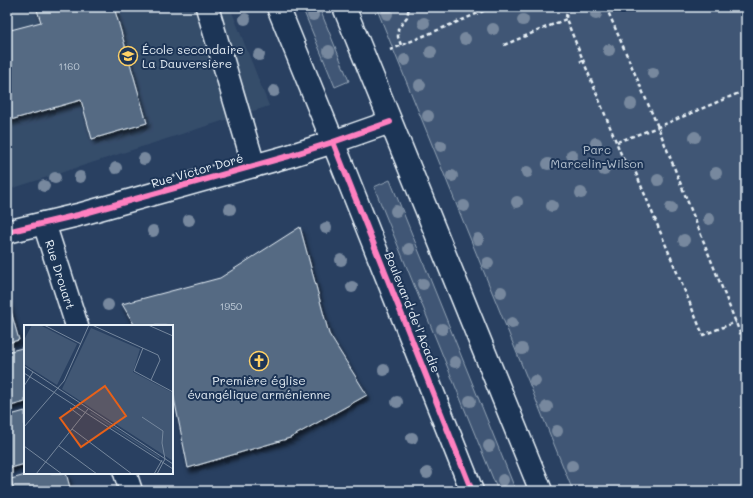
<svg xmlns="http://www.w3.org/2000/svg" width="753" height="498" font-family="Mali,sans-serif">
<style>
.built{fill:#364d6b}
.green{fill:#415774;stroke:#94a4b6}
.building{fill:#556a83;stroke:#e8f1f8;filter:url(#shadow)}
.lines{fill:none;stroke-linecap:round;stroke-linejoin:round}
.minor-casing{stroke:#e8f1f8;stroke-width:25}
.major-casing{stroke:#e8f1f8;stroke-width:25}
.path{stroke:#e8f1f8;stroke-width:2.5;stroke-dasharray:4 3;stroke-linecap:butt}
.minor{stroke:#1d3557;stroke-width:22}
.major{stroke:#1d3557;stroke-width:22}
.cycleway-casing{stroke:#1d3557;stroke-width:8}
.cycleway{stroke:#ff80c0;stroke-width:6}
.tree{fill:#77889e}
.labels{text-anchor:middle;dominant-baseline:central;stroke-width:4;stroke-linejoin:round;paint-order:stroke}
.number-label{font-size:10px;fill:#c3cfdb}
.poi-label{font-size:12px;fill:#e8f1f8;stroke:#1d3557;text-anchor:start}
.park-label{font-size:12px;fill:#b6c3d0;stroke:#1d3557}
.street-label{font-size:12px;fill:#e8f1f8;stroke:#1d3557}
.inset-road{fill:none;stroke:#75879d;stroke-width:1}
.view{fill:#e86118;fill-opacity:0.15;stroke:#e86118;stroke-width:2}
.inset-edge{fill:none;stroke:#e8f1f8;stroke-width:2}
</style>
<defs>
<filter id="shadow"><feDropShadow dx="2.5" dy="4.5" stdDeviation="2" flood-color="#0009"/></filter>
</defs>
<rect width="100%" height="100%" fill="#294061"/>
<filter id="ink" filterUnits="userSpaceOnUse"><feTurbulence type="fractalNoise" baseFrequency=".025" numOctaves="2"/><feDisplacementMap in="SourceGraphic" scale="8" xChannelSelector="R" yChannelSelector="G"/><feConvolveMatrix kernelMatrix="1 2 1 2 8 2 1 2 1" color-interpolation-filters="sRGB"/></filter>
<g filter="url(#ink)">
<polygon class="built" points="7,7 230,7 269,106 7,190"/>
<g class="green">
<polygon points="302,7 319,7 349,81 335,87"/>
<polygon points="376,7 746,7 746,491 573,491"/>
<polygon points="390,180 516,491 498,491 374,187"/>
</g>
<g class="building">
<polygon points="36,7 114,7 147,123 92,139 81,100 7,121 7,31 41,22"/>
<polygon points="300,227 329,334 367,395 290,438 188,468 172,388 172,326 135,326 122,304 220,278"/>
<polygon points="7,297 19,340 7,343"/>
<polygon points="22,348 25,360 25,402 7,407 7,352"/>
<polygon points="25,411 25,464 7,469 7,416"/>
<polygon points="33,473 66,473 71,491 14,491 11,479"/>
</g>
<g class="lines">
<g class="minor-casing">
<g id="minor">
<polyline points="207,7 254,166"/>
<path id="s1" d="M 44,223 L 77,326"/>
<polyline points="7,232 78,215 289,156 333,142 390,122"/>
<polyline points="125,473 131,491"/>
</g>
</g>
<g class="major-casing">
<g id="major">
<polyline points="278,7 333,142 472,491"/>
<polyline points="344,7 541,491"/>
</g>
</g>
<g class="path">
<polyline points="567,7 566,19 583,60 578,63"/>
<polyline points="606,7 658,127 746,348"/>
<polyline points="401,45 398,37 398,29 407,17 409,7"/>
<polyline points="504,45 566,19"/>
<polyline points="390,50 493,7"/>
<polyline points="583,60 623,159 633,166 640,183 703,335 736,322"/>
<polyline points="617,142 658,127 746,90"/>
</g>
<use href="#minor" class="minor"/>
<use href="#major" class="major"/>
<g class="cycleway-casing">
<g id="cycleway">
<polyline points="333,142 472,491"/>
<polyline points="7,232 78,215 289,156 333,142 390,122"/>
</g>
</g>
<use href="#cycleway" class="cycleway"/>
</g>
<g class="tree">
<circle cx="387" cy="14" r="6"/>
<circle cx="596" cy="14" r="6"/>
<circle cx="313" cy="15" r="6"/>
<circle cx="245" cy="19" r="6"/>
<circle cx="523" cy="20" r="6"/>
<circle cx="424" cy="23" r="6"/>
<circle cx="493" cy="29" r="6"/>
<circle cx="465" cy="39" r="6"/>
<circle cx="609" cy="50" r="6"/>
<circle cx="329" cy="51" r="6"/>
<circle cx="431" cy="52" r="6"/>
<circle cx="259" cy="55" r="6"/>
<circle cx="405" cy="60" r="6"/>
<circle cx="653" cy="73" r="6"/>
<circle cx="420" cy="85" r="6"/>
<circle cx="274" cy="91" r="6"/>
<circle cx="631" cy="104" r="6"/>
<circle cx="428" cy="116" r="6"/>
<circle cx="695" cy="137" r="6"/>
<circle cx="596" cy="143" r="6"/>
<circle cx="441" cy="146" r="6"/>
<circle cx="572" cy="155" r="6"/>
<circle cx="144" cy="159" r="6"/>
<circle cx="548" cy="164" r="6"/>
<circle cx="116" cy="168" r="6"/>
<circle cx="604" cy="170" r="6"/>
<circle cx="527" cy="172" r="6"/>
<circle cx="716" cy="173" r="6"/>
<circle cx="452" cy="176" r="6"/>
<circle cx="80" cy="177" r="6"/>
<circle cx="55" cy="178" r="6"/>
<circle cx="658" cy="180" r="6"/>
<circle cx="44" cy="186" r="6"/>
<circle cx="581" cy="193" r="6"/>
<circle cx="517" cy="202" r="6"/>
<circle cx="464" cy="206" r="6"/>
<circle cx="552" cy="206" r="6"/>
<circle cx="671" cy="208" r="6"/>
<circle cx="230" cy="209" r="6"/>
<circle cx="396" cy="211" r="6"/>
<circle cx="709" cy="219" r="6"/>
<circle cx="189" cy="220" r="6"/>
<circle cx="326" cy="228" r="6"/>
<circle cx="153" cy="231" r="6"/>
<circle cx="478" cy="239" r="6"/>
<circle cx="684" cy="240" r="6"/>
<circle cx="409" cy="249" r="6"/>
<circle cx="341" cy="260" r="6"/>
<circle cx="488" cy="263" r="6"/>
<circle cx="423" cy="284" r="6"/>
<circle cx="352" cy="287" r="6"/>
<circle cx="501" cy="292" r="6"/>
<circle cx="108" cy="305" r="6"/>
<circle cx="512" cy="323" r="6"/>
<circle cx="442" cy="329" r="6"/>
<circle cx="522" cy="349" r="6"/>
<circle cx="455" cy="362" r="6"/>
<circle cx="384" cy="370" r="6"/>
<circle cx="535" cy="381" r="6"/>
<circle cx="470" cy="401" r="6"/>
<circle cx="397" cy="402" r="6"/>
<circle cx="547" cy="407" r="6"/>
<circle cx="557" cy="431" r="6"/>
<circle cx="412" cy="438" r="6"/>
<circle cx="489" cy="446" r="6"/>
<circle cx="572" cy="466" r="6"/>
<circle cx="427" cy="473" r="6"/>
<circle cx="503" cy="480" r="6"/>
</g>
</g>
<defs>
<g id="school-ring" transform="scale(1)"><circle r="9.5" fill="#1d3557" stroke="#ffd166" stroke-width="1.5"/><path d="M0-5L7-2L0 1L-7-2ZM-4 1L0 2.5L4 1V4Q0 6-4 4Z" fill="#ffd166"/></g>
<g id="church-ring" transform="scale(1)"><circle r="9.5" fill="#1d3557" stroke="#ffd166" stroke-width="1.5"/><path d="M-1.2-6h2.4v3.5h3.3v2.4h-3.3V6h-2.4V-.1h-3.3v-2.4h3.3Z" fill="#ffd166"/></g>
</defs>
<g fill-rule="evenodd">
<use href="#school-ring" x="128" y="56"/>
<use href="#church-ring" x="259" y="361"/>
</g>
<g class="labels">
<g class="number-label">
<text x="69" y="66">1160</text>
<text x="231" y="306">1950</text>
</g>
<g class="poi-label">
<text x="142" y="49">École secondaire<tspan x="142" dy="14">La Dauversière</tspan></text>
<text x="259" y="380" text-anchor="middle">Première église<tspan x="259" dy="14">évangélique arménienne</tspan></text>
</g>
<g class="park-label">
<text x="597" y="149">Parc<tspan x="597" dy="14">Marcelin-Wilson</tspan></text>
</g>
<g class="street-label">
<text transform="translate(197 170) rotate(-16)">Rue Victor Doré</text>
<text stroke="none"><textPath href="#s1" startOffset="54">Rue Drouart</textPath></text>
<text transform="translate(413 312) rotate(68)">Boulevard de l'Acadie</text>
</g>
</g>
<g transform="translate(24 325)">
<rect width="149" height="149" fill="#294061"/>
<path d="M 8,0 L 16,0 L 53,19 L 33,60 L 0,39 L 0,15 ZM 67,3 L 116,24 L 109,47 L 149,68 L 149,136 L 38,64 ZM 67,87 L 136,132 L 135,133 L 66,88 Z" fill="#415774"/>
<path class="inset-road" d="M 20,0 L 57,19M 68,0 L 134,30 L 136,35 L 127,55M 124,0 L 149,11M 119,23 L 110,46 L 149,67M 0,41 L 149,139M 0,48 L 149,144M 0,61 L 9,47M 46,83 L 58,92M 118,92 L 139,106 L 138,118 L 141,134 L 133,149M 0,102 L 40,56 L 65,0M 48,104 L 108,149M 0,121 L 38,149M 35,121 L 73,149M 12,149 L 64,84M 130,149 L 138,135"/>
<path class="view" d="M 81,61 L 102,91 L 57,122 L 36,93 Z"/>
<rect width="149" height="149" class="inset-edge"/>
</g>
<rect width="753" height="498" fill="none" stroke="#1d3557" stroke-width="24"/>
<rect x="12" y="12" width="729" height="474" fill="none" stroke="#e8f1f8" stroke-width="1.5" filter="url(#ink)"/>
</svg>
